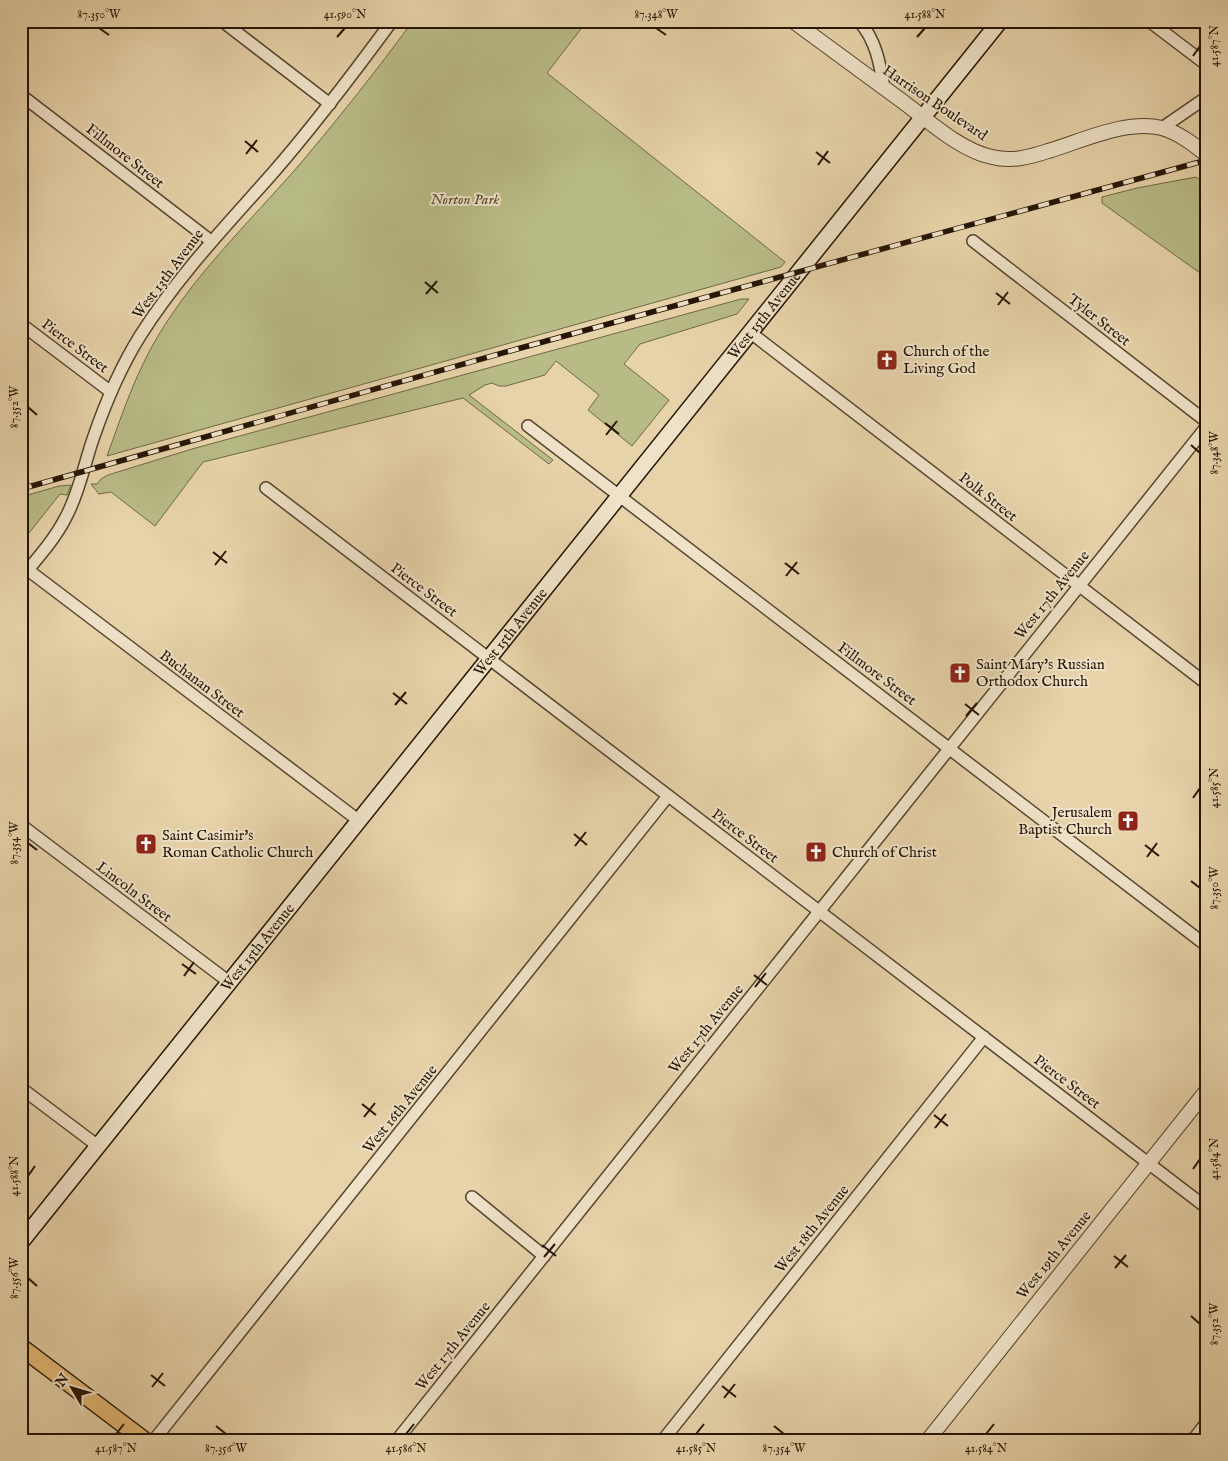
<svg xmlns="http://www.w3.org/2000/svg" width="1228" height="1461" font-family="'IM FELL English',serif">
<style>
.green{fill:#b8bb86;stroke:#6f6845}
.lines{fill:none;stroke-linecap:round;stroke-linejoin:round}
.minor-casing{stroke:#56442e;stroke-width:14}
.tertiary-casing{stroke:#56442e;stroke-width:16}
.secondary-casing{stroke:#261504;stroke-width:18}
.primary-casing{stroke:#261504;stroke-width:19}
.minor{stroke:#efe2c8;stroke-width:11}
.tertiary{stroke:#efe2c8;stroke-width:14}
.secondary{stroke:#efe2c8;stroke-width:15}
.primary{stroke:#e4ba75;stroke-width:16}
.rail-casing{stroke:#261504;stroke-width:5.5}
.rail{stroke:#efe2c8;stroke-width:4;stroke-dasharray:11;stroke-linecap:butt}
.ticks{fill:none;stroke:#261504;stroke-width:2}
.labels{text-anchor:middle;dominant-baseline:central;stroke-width:4;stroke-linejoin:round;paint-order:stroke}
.street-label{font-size:15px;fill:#261504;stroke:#efe2c8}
.park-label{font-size:15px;font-style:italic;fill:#52472b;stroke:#efe2c8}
.poi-label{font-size:15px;fill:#261504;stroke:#efe2c8;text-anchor:start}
.neatline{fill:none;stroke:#261504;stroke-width:2}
.ticks-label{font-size:12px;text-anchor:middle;fill:#261504}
</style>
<rect width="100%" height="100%" fill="#e7d3aa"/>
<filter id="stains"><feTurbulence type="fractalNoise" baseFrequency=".004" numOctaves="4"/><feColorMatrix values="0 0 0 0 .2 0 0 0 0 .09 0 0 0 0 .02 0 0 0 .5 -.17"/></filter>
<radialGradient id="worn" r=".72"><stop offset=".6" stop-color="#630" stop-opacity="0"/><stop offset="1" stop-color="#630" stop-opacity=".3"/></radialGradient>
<g class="green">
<path d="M 413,21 L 587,21 L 547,73 L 785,262 L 781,267 L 107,456 C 120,420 132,384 150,350 C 188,280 248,224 300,164 C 339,118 377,70 413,21 Z"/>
<polygon points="1196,177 1207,186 1207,278 1102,203 1102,197 1137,188"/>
<polygon points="741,299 749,299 737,314 640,344 624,364 669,400 632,446 588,410 599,395 556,361 545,375 506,386 499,386 492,383 485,385 469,395 553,460 549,464 463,398 203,462 155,526 111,492 99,494 91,484 97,484 101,479 108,475 192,449"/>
<polygon points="71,485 67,495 60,494 21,543 21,497 59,486"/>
</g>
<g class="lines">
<g class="minor-casing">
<g id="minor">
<polyline points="222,21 330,104"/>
<path d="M 859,21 C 876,40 880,64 884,88"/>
<polyline points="1149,21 1207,65"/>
<polyline points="21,95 211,241"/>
<polyline points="1162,128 1207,97"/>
<polyline points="973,241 1207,422"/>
<polyline points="21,324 111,392"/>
<polyline points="751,333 1207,684"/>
<polyline points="528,426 1207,946"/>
<polyline points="266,488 1207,1208"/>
<polyline points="28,570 358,820"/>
<path d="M 21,578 C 37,559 55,539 66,517 C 79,493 84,465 93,439 C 105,404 120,368 140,336 C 178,276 224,228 271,175 C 314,126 353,74 392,21"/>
<polyline points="21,825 229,982"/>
<polyline points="21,1088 98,1146"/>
<polyline points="472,1197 544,1256"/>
<polyline points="154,1440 668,796"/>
<polyline points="397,1440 1207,426"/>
<polyline points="663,1440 984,1037"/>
<polyline points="1193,1440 1207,1422"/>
</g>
</g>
<g class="tertiary-casing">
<g id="tertiary">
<path d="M 793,21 C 831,49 869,77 906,104 C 931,123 962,151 992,157 C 1012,162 1030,157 1048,151 C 1082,141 1127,119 1162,128 C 1179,133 1193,144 1207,155"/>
<polyline points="928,1440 1207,1090"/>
</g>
</g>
<g class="secondary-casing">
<g id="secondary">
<path id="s1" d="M 21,1242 L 1000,21"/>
</g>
</g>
<g class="primary-casing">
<polyline id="primary" points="21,1347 144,1440"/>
</g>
<use href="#minor" class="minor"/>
<use href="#tertiary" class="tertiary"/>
<use href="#secondary" class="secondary"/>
<use href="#primary" class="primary"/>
<g class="rail-casing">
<polyline id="rail" points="21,489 517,349 1207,160"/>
</g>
<use href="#rail" class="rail"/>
</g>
<path class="ticks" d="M 99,28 L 109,35M 656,28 L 666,35M 337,37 L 345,28M 917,37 L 925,28M 1193,56 L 1200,46M 245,141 L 258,152M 816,152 L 830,163M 246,154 L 257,140M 818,165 L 828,151M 425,282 L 438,293M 996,293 L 1010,304M 426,294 L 437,281M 998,305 L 1008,292M 28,407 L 37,415M 605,423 L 619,434M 606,435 L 617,421M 1191,445 L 1200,453M 213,552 L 227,563M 785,563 L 799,574M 215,565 L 226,551M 786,576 L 797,562M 393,693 L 407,704M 965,704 L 979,715M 395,705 L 406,692M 966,716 L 977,703M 1193,798 L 1200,788M 574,834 L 587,845M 28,843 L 37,850M 1145,845 L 1159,856M 575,846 L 586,832M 1147,857 L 1157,843M 1191,881 L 1200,888M 182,964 L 196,974M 754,975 L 767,985M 184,976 L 194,962M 755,987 L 766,973M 362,1104 L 376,1115M 934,1115 L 948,1126M 364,1117 L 375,1103M 935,1128 L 946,1114M 1193,1169 L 1200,1159M 28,1176 L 35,1166M 542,1245 L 556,1256M 1114,1256 L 1128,1267M 544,1257 L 555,1244M 1115,1268 L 1126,1255M 28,1278 L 37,1286M 1191,1316 L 1200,1324M 151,1375 L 165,1386M 722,1386 L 736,1397M 152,1387 L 163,1373M 724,1398 L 735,1384M 216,1426 L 226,1434M 774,1426 L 784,1434M 116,1434 L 124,1424M 406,1434 L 414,1424M 696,1434 L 704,1424M 986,1434 L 994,1424"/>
<defs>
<g id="church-square" transform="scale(1.125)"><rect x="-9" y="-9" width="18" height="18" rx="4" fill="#8f2418" stroke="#efe2c8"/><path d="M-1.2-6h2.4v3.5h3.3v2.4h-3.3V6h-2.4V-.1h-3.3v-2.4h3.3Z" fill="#fff"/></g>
</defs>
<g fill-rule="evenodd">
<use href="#church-square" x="887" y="360"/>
<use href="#church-square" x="960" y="673"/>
<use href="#church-square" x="1128" y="821"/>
<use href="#church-square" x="146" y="844"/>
<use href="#church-square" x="816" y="852"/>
</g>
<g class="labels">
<g class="street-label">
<text transform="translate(935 103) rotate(34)">Harrison Boulevard</text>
<text transform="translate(125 156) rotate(38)">Fillmore Street</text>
<text transform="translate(168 274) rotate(-53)">West 13th Avenue</text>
<text stroke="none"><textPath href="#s1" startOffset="1188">West 15th Avenue</textPath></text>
<text transform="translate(1099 320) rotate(38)">Tyler Street</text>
<text transform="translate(75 346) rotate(37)">Pierce Street</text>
<text transform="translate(988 497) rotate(38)">Polk Street</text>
<text transform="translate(424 590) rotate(37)">Pierce Street</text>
<text transform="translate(1052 595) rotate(-51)">West 17th Avenue</text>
<text stroke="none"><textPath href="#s1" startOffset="782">West 15th Avenue</textPath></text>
<text transform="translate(877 674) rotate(37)">Fillmore Street</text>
<text transform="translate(202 684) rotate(37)">Buchanan Street</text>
<text transform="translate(745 836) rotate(37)">Pierce Street</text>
<text transform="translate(134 892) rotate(37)">Lincoln Street</text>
<text stroke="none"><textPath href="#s1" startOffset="378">West 15th Avenue</textPath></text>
<text transform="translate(706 1029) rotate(-51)">West 17th Avenue</text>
<text transform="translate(1067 1082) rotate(37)">Pierce Street</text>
<text transform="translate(400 1109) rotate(-51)">West 16th Avenue</text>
<text transform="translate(812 1229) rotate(-51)">West 18th Avenue</text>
<text transform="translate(1054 1255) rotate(-51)">West 19th Avenue</text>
<text transform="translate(453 1346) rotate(-51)">West 17th Avenue</text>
</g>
<g class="park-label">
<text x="465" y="199">Norton Park</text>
</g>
<g class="poi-label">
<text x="903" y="351">Church of the<tspan x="903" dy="17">Living God</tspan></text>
<text x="976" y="664">Saint Mary's Russian<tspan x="976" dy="17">Orthodox Church</tspan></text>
<text x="1112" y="812" text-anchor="end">Jerusalem<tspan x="1112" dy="17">Baptist Church</tspan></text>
<text x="162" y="835">Saint Casimir's<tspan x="162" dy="17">Roman Catholic Church</tspan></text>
<text x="832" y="852">Church of Christ</text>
</g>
</g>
<rect width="1228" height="1461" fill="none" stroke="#e7d3aa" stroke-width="55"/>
<g transform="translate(72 1388) rotate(308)" stroke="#efe2c8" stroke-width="4" paint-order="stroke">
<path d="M0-4L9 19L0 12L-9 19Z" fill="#261504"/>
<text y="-8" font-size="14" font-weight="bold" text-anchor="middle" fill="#261504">N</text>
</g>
<rect x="28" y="28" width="1172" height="1406" class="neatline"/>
<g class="ticks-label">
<text x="99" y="18">87.350°W</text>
<text x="345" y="18">41.590°N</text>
<text x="656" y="18">87.348°W</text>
<text x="925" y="18">41.588°N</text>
<text transform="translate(1214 46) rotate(-90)" y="4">41.587°N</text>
<text transform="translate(14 407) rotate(-90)" y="4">87.352°W</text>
<text transform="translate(1214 453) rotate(-90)" y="4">87.348°W</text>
<text transform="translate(1214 788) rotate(-90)" y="4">41.585°N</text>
<text transform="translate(14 843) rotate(-90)" y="4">87.354°W</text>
<text transform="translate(1214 888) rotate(-90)" y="4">87.350°W</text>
<text transform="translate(1214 1159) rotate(-90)" y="4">41.584°N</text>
<text transform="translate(14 1176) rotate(-90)" y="4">41.588°N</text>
<text transform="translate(14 1278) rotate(-90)" y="4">87.356°W</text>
<text transform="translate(1214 1324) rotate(-90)" y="4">87.352°W</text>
<text x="116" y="1452">41.587°N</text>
<text x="226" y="1452">87.356°W</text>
<text x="406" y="1452">41.586°N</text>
<text x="696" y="1452">41.585°N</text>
<text x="784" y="1452">87.354°W</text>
<text x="986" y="1452">41.584°N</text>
</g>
<rect width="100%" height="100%" filter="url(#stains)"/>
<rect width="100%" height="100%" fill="url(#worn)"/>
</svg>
